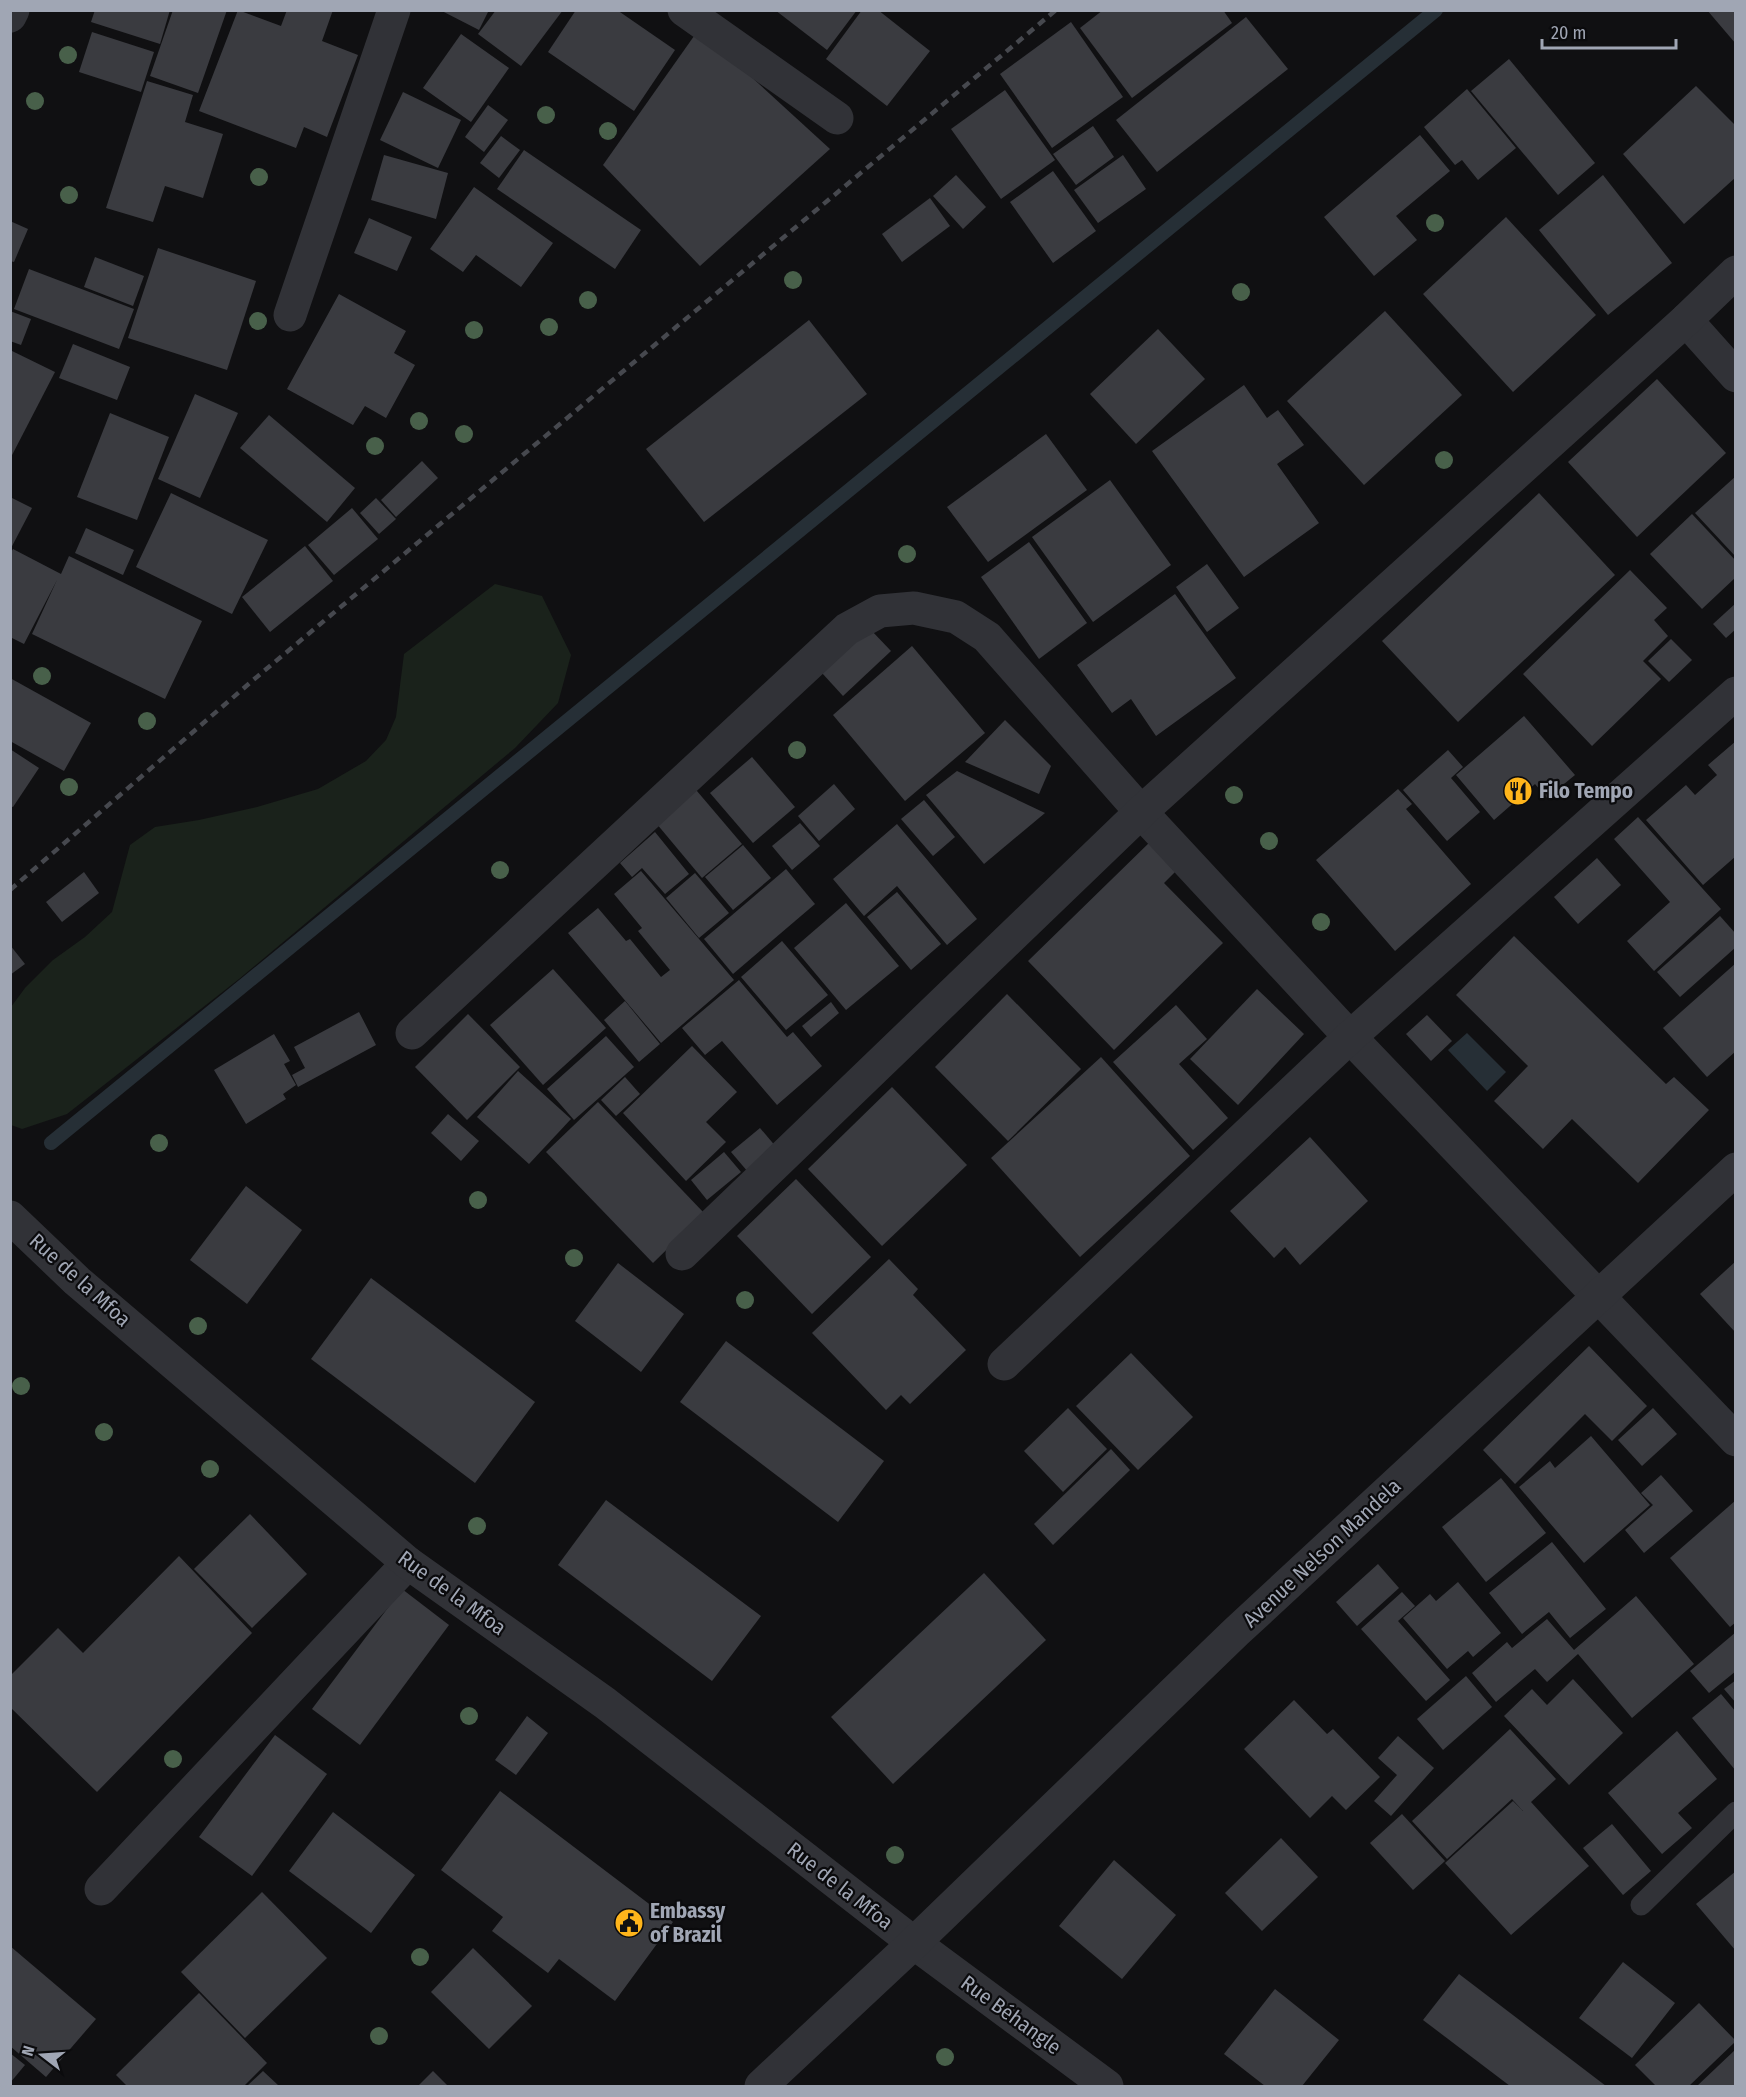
<svg xmlns="http://www.w3.org/2000/svg" width="1746" height="2097" font-family="'Fira Sans Condensed',sans-serif">
<style>
.green{fill:#1a221b}
.water{fill:#262f36}
.lines{fill:none;stroke-linecap:round;stroke-linejoin:round}
.stream{stroke:#262f36;stroke-width:14}
.building{fill:#3a3b40}
.service{stroke:#313237;stroke-width:21}
.minor{stroke:#313237;stroke-width:33}
.tertiary{stroke:#313237;stroke-width:33}
.rail{stroke:#46484e;stroke-width:4.5;stroke-dasharray:8 6;stroke-linecap:butt}
.tree{fill:#48604a}
.labels{text-anchor:middle;dominant-baseline:central;stroke-width:4.5;stroke-linejoin:round;paint-order:stroke}
.poi-label{font-size:21px;font-weight:bold;fill:#a0a6b4;stroke:#0b0b0d;text-anchor:start}
.street-label{font-size:21px;fill:#a0a6b4;stroke:#0b0b0d}
</style>
<rect width="100%" height="100%" fill="#101012"/>
<polygon class="green" points="495,584 542,596 571,655 558,703 515,748 239,979 67,1114 22,1129 11,1125 11,1007 25,988 53,960 85,937 112,912 130,845 155,827 199,820 257,807 318,789 366,761 386,740 396,717 404,654"/>
<polygon class="water" points="1467,1033 1506,1072 1487,1091 1448,1050"/>
<g class="lines">
<polyline class="stream" points="51,1143 1436,10"/>
</g>
<g class="building">
<polygon points="95,10 170,10 160,44 91,22"/>
<polygon points="173,10 227,10 198,93 150,76"/>
<polygon points="238,10 281,26 287,10 333,10 322,41 358,55 327,137 304,127 296,148 199,111"/>
<polygon points="440,10 489,10 479,30"/>
<polygon points="496,10 563,10 521,66 478,34"/>
<polygon points="576,10 617,10 675,50 634,111 548,52"/>
<polygon points="775,10 857,10 827,50"/>
<polygon points="862,10 878,10 930,51 887,106 826,59"/>
<polygon points="1103,10 1223,10 1232,23 1132,98 1080,28"/>
<polygon points="1707,10 1736,10 1736,44"/>
<polygon points="1246,17 1288,69 1157,172 1116,120"/>
<polygon points="1071,22 1123,97 1052,148 1000,74"/>
<polygon points="699,29 830,149 700,266 603,165"/>
<polygon points="92,32 154,52 141,92 79,72"/>
<polygon points="461,34 509,68 471,122 423,88"/>
<polygon points="1509,59 1595,163 1558,195 1471,91"/>
<polygon points="147,81 193,95 185,122 223,134 203,198 165,186 153,222 106,208"/>
<polygon points="1696,86 1736,126 1736,177 1684,224 1623,154"/>
<polygon points="1467,89 1516,148 1478,180 1462,160 1455,165 1424,127"/>
<polygon points="1005,90 1055,160 1001,199 951,129"/>
<polygon points="403,92 461,120 438,168 380,140"/>
<polygon points="488,105 508,120 484,152 465,137"/>
<polygon points="1093,126 1114,157 1076,185 1053,154"/>
<polygon points="1420,135 1450,171 1396,216 1417,240 1374,276 1324,217"/>
<polygon points="501,136 520,150 499,178 480,163"/>
<polygon points="524,150 641,230 615,269 497,189"/>
<polygon points="384,155 448,173 436,219 371,200"/>
<polygon points="1123,155 1146,189 1098,223 1074,190"/>
<polygon points="1053,171 1096,231 1053,263 1010,202"/>
<polygon points="956,175 986,207 963,229 933,196"/>
<polygon points="1603,175 1672,263 1608,315 1539,230"/>
<polygon points="474,187 553,243 521,287 476,255 463,272 430,249"/>
<polygon points="930,198 950,226 902,262 882,234"/>
<polygon points="1506,217 1596,315 1513,392 1423,294"/>
<polygon points="369,218 412,237 397,271 354,253"/>
<polygon points="10,221 28,229 14,262 10,261"/>
<polygon points="158,248 256,281 227,370 128,338"/>
<polygon points="95,257 144,276 133,306 84,287"/>
<polygon points="29,269 134,309 119,349 14,309"/>
<polygon points="339,294 406,331 394,353 415,365 386,418 365,406 353,425 287,389"/>
<polygon points="10,311 31,319 21,345 10,341"/>
<polygon points="1385,311 1462,395 1364,485 1287,401"/>
<polygon points="809,320 867,394 704,522 646,449"/>
<polygon points="1158,329 1205,379 1136,444 1090,394"/>
<polygon points="73,344 130,367 117,400 59,378"/>
<polygon points="10,350 55,372 10,459"/>
<polygon points="1657,379 1726,453 1637,537 1568,462"/>
<polygon points="1244,385 1267,418 1278,410 1304,445 1277,464 1319,523 1244,577 1152,451"/>
<polygon points="195,394 238,413 200,498 158,479"/>
<polygon points="110,413 169,437 137,520 77,497"/>
<polygon points="269,415 355,488 327,522 240,448"/>
<polygon points="1046,434 1087,490 988,562 947,507"/>
<polygon points="422,461 438,478 396,517 381,500"/>
<polygon points="1736,476 1736,557 1695,513"/>
<polygon points="1110,480 1171,565 1093,622 1032,537"/>
<polygon points="171,493 268,540 232,614 136,567"/>
<polygon points="1539,493 1615,575 1458,722 1382,641"/>
<polygon points="10,497 32,508 10,550"/>
<polygon points="376,498 396,519 379,534 360,513"/>
<polygon points="352,508 378,539 334,575 308,545"/>
<polygon points="1692,514 1736,561 1736,577 1702,609 1650,554"/>
<polygon points="86,528 134,550 123,575 75,553"/>
<polygon points="1029,542 1087,623 1039,659 981,577"/>
<polygon points="305,546 333,581 270,632 242,597"/>
<polygon points="13,549 61,574 69,556 202,621 165,699 32,634 57,580 24,644 10,637 10,554"/>
<polygon points="1207,564 1239,608 1207,632 1176,587"/>
<polygon points="1630,570 1667,608 1654,620 1668,636 1643,661 1661,679 1592,746 1523,674"/>
<polygon points="1175,594 1236,678 1156,736 1131,699 1112,713 1077,665"/>
<polygon points="1736,603 1736,629 1726,638 1713,624"/>
<polygon points="870,629 891,651 843,696 822,673"/>
<polygon points="1671,639 1692,660 1669,682 1648,661"/>
<polygon points="912,646 985,733 905,801 833,715"/>
<polygon points="10,678 91,723 64,771 10,741"/>
<polygon points="1524,716 1575,775 1547,798 1535,784 1494,820 1456,775"/>
<polygon points="1005,720 1051,766 1039,794 965,762"/>
<polygon points="1736,741 1736,856 1703,885 1646,820 1686,785 1695,795 1717,775 1708,765"/>
<polygon points="10,749 39,768 13,807 10,806"/>
<polygon points="1448,750 1463,767 1451,778 1480,812 1447,841 1403,790"/>
<polygon points="752,757 795,807 753,843 710,793"/>
<polygon points="957,771 1045,813 984,864 926,795"/>
<polygon points="691,784 742,844 702,878 651,817"/>
<polygon points="834,784 855,809 819,841 798,816"/>
<polygon points="1398,789 1412,804 1406,809 1471,884 1395,951 1316,860"/>
<polygon points="924,800 955,837 933,856 901,819"/>
<polygon points="1638,817 1721,909 1654,971 1627,941 1670,902 1614,839"/>
<polygon points="800,823 820,846 792,870 772,846"/>
<polygon points="897,824 977,919 947,945 897,886 864,916 833,879"/>
<polygon points="655,832 689,874 665,894 642,868 632,877 620,863"/>
<polygon points="1152,840 1179,868 1164,883 1223,943 1114,1050 1028,961"/>
<polygon points="743,845 771,878 733,910 705,877"/>
<polygon points="1597,858 1621,885 1578,924 1554,897"/>
<polygon points="786,869 815,904 733,974 704,939"/>
<polygon points="641,871 734,980 661,1043 568,933 598,908 626,941 630,939 661,977 670,970 638,931 642,928 614,894"/>
<polygon points="84,872 99,893 62,922 46,902"/>
<polygon points="695,873 729,913 699,938 666,898"/>
<polygon points="897,892 941,944 911,970 867,917"/>
<polygon points="846,903 899,966 846,1010 794,948"/>
<polygon points="1720,916 1736,934 1736,947 1680,997 1657,972"/>
<polygon points="1514,936 1666,1084 1674,1077 1709,1110 1638,1183 1572,1119 1543,1149 1494,1101 1528,1066 1456,995"/>
<polygon points="782,941 828,995 786,1030 741,977"/>
<polygon points="10,945 25,964 10,975"/>
<polygon points="1736,963 1736,1051 1707,1077 1663,1028"/>
<polygon points="553,969 606,1028 543,1085 490,1025"/>
<polygon points="739,980 787,1037 793,1032 822,1066 777,1105 722,1041 705,1055 682,1028"/>
<polygon points="1257,989 1304,1034 1238,1105 1190,1059"/>
<polygon points="1007,994 1081,1069 1008,1141 935,1067"/>
<polygon points="625,1001 660,1044 639,1062 604,1020"/>
<polygon points="831,1002 839,1013 811,1037 802,1026"/>
<polygon points="1176,1005 1207,1039 1179,1064 1228,1118 1193,1150 1113,1062"/>
<polygon points="359,1012 376,1045 298,1087 292,1075 305,1068 294,1047"/>
<polygon points="468,1014 520,1067 467,1120 415,1067"/>
<polygon points="1427,1015 1452,1041 1431,1061 1406,1034"/>
<polygon points="274,1034 290,1061 284,1064 296,1085 283,1094 286,1099 246,1124 214,1070"/>
<polygon points="606,1036 634,1067 574,1120 547,1089"/>
<polygon points="692,1046 737,1092 706,1122 726,1142 686,1181 623,1113"/>
<polygon points="1101,1057 1190,1156 1080,1257 991,1158"/>
<polygon points="518,1071 571,1119 529,1164 477,1117"/>
<polygon points="625,1077 640,1094 616,1116 601,1100"/>
<polygon points="892,1087 967,1165 882,1246 808,1169"/>
<polygon points="598,1102 704,1213 653,1263 546,1152"/>
<polygon points="448,1114 479,1141 461,1161 431,1133"/>
<polygon points="760,1128 777,1148 748,1172 731,1152"/>
<polygon points="1310,1137 1368,1201 1300,1265 1285,1247 1274,1258 1230,1211"/>
<polygon points="724,1152 741,1172 707,1200 691,1180"/>
<polygon points="796,1179 871,1257 812,1314 737,1236"/>
<polygon points="246,1186 302,1230 247,1304 190,1260"/>
<polygon points="889,1259 918,1289 913,1295 966,1350 910,1404 901,1395 886,1410 812,1333"/>
<polygon points="1736,1261 1736,1333 1700,1294"/>
<polygon points="618,1263 684,1314 641,1372 575,1321"/>
<polygon points="371,1278 535,1402 475,1483 311,1359"/>
<polygon points="726,1341 884,1461 838,1522 680,1402"/>
<polygon points="1589,1346 1647,1406 1612,1441 1585,1414 1515,1484 1483,1450"/>
<polygon points="1131,1353 1193,1417 1138,1470 1076,1406"/>
<polygon points="1068,1408 1107,1449 1063,1492 1024,1451"/>
<polygon points="1653,1408 1677,1434 1642,1466 1618,1440"/>
<polygon points="1591,1436 1650,1505 1584,1563 1519,1487 1550,1461 1555,1468"/>
<polygon points="1111,1449 1130,1470 1053,1545 1034,1524"/>
<polygon points="1661,1475 1693,1511 1644,1553 1625,1530 1653,1505 1641,1493"/>
<polygon points="1501,1478 1546,1533 1486,1582 1442,1527"/>
<polygon points="606,1500 761,1616 712,1681 558,1565"/>
<polygon points="1736,1500 1736,1622 1730,1627 1670,1558"/>
<polygon points="250,1514 307,1574 252,1628 194,1569"/>
<polygon points="1552,1542 1606,1609 1570,1638 1549,1612 1522,1634 1489,1593"/>
<polygon points="179,1556 252,1633 97,1792 10,1707 10,1676 58,1628 83,1653"/>
<polygon points="1378,1564 1399,1588 1357,1626 1336,1602"/>
<polygon points="984,1573 1046,1640 893,1784 831,1717"/>
<polygon points="1458,1582 1501,1633 1473,1657 1468,1651 1447,1669 1403,1618 1430,1594 1436,1601"/>
<polygon points="402,1589 449,1625 360,1745 312,1709"/>
<polygon points="1402,1592 1415,1606 1398,1621 1450,1680 1426,1701 1361,1629"/>
<polygon points="1636,1596 1694,1664 1632,1718 1578,1654 1547,1682 1535,1669 1496,1702 1472,1673 1507,1642 1512,1648 1547,1619 1574,1650"/>
<polygon points="1736,1632 1736,1671 1709,1693 1690,1671"/>
<polygon points="1466,1676 1492,1707 1443,1750 1417,1719"/>
<polygon points="1573,1679 1623,1733 1569,1785 1504,1716 1532,1689 1547,1705"/>
<polygon points="1736,1680 1736,1703 1724,1689"/>
<polygon points="1721,1694 1736,1712 1736,1771 1692,1718"/>
<polygon points="1294,1700 1327,1734 1333,1729 1380,1777 1346,1810 1332,1796 1310,1818 1244,1749"/>
<polygon points="527,1716 548,1733 516,1775 495,1760"/>
<polygon points="1510,1729 1556,1779 1531,1802 1589,1866 1511,1935 1445,1863 1513,1801 1523,1811 1512,1799 1447,1859 1412,1821"/>
<polygon points="1677,1731 1717,1779 1678,1813 1692,1828 1662,1854 1608,1793"/>
<polygon points="275,1735 327,1774 252,1876 199,1837"/>
<polygon points="1398,1736 1434,1768 1391,1816 1374,1801 1397,1775 1378,1758"/>
<polygon points="500,1791 673,1922 615,2001 559,1959 548,1973 492,1931 503,1917 441,1870"/>
<polygon points="333,1812 415,1875 371,1933 289,1871"/>
<polygon points="1402,1814 1445,1861 1413,1890 1370,1843"/>
<polygon points="1612,1824 1651,1871 1623,1895 1583,1848"/>
<polygon points="1281,1838 1318,1877 1262,1931 1225,1893"/>
<polygon points="1114,1860 1176,1915 1122,1979 1059,1926"/>
<polygon points="1736,1871 1736,1951 1696,1904"/>
<polygon points="262,1892 327,1958 245,2038 181,1972"/>
<polygon points="10,1946 96,2019 46,2077 10,2046"/>
<polygon points="473,1948 532,2006 489,2049 431,1992"/>
<polygon points="1623,1962 1675,2003 1632,2058 1579,2018"/>
<polygon points="1459,1974 1606,2086 1510,2086 1423,2020"/>
<polygon points="1275,1989 1339,2040 1302,2086 1265,2086 1224,2054"/>
<polygon points="199,1993 267,2063 244,2086 127,2086 116,2075"/>
<polygon points="1699,2003 1736,2041 1689,2086 1656,2086 1635,2065"/>
<polygon points="1736,2049 1736,2086 1697,2086"/>
<polygon points="10,2053 25,2065 10,2083"/>
<polygon points="263,2071 279,2086 247,2086"/>
<polygon points="433,2071 448,2086 418,2086"/>
</g>
<g class="lines">
<polyline class="service" points="1641,1905 1736,1812"/>
<g class="minor">
<polyline points="684,10 837,118"/>
<polyline points="290,315 394,10"/>
<polyline points="1686,320 1736,376"/>
<polyline points="412,1033 847,629 880,611 914,608 956,617 987,637 1141,812 1350,1037 1736,1440"/>
<polyline points="682,1254 1141,812 1686,320 1736,272"/>
<polyline points="1004,1364 1350,1037 1736,693"/>
<polyline points="101,1889 408,1563"/>
</g>
<g class="tertiary">
<polyline points="10,16 13,10"/>
<polyline points="10,1217 77,1281 408,1563 605,1703 914,1943 1107,2086"/>
<polyline points="761,2086 914,1943 1236,1632 1736,1169"/>
</g>
<polyline class="rail" points="10,890 252,681 1056,10"/>
</g>
<g class="tree">
<circle cx="68" cy="55" r="9"/>
<circle cx="35" cy="101" r="9"/>
<circle cx="546" cy="115" r="9"/>
<circle cx="608" cy="131" r="9"/>
<circle cx="259" cy="177" r="9"/>
<circle cx="69" cy="195" r="9"/>
<circle cx="1435" cy="223" r="9"/>
<circle cx="793" cy="280" r="9"/>
<circle cx="1241" cy="292" r="9"/>
<circle cx="588" cy="300" r="9"/>
<circle cx="258" cy="321" r="9"/>
<circle cx="549" cy="327" r="9"/>
<circle cx="474" cy="330" r="9"/>
<circle cx="419" cy="421" r="9"/>
<circle cx="464" cy="434" r="9"/>
<circle cx="375" cy="446" r="9"/>
<circle cx="1444" cy="460" r="9"/>
<circle cx="907" cy="554" r="9"/>
<circle cx="42" cy="676" r="9"/>
<circle cx="147" cy="721" r="9"/>
<circle cx="797" cy="750" r="9"/>
<circle cx="69" cy="787" r="9"/>
<circle cx="1234" cy="795" r="9"/>
<circle cx="1269" cy="841" r="9"/>
<circle cx="500" cy="870" r="9"/>
<circle cx="1321" cy="922" r="9"/>
<circle cx="159" cy="1143" r="9"/>
<circle cx="478" cy="1200" r="9"/>
<circle cx="574" cy="1258" r="9"/>
<circle cx="745" cy="1300" r="9"/>
<circle cx="198" cy="1326" r="9"/>
<circle cx="21" cy="1386" r="9"/>
<circle cx="104" cy="1432" r="9"/>
<circle cx="210" cy="1469" r="9"/>
<circle cx="477" cy="1526" r="9"/>
<circle cx="469" cy="1716" r="9"/>
<circle cx="173" cy="1759" r="9"/>
<circle cx="895" cy="1855" r="9"/>
<circle cx="420" cy="1957" r="9"/>
<circle cx="379" cy="2036" r="9"/>
<circle cx="945" cy="2057" r="9"/>
</g>
<defs>
<g id="restaurant-disc" transform="scale(1.5)"><circle r="9.5" fill="#ffb51b" stroke="#0b0b0d"/><path d="M-5-6h1v4h1v-4h1v4h1v-4h1v5L-1.5 .5V6h-2V.5L-5-1ZM5-6V6H3V1.5H1.5Q1.5-4 5-6Z" fill="#111"/></g>
<g id="civic-disc" transform="scale(1.5)"><circle r="9.5" fill="#ffb51b" stroke="#0b0b0d"/><path d="M-.6-6.5H3V-4.5H.6V-3L4-1V1h2V6H-6V1h2V-1L-.6-3ZM-1.2 2.5V6h2.4V2.5Z" fill="#111"/></g>
</defs>
<g fill-rule="evenodd">
<use href="#restaurant-disc" x="1518" y="791"/>
<use href="#civic-disc" x="629" y="1923"/>
</g>
<g class="labels">
<g class="poi-label">
<text x="1539" y="791">Filo Tempo</text>
<text x="650" y="1911">Embassy<tspan x="650" dy="24">of Brazil</tspan></text>
</g>
<g class="street-label">
<text transform="translate(80 1280) rotate(42)">Rue de la Mfoa</text>
<text transform="translate(1322 1553) rotate(-43)">Avenue Nelson Mandela</text>
<text transform="translate(452 1593) rotate(36)">Rue de la Mfoa</text>
<text transform="translate(840 1886) rotate(38)">Rue de la Mfoa</text>
<text transform="translate(1011 2015) rotate(36)">Rue Béhangle</text>
</g>
</g>
<rect width="1746" height="2097" fill="none" stroke="#a0a6b4" stroke-width="24"/>
<g transform="translate(42 2055) rotate(287)" stroke="#0b0b0d" stroke-width="4.5" paint-order="stroke">
<path d="M0-4.5L10 22L0 15L-10 22Z" fill="#a0a6b4"/>
<text y="-9" font-size="16" font-weight="bold" text-anchor="middle" fill="#a0a6b4">N</text>
</g>
<path d="M1542 39v9h134v-9" fill="none" stroke="#a0a6b4" stroke-width="3"/>
<text x="1551" y="39" font-size="18" fill="#a0a6b4" stroke="#0b0b0d" stroke-width="4.5" paint-order="stroke">20 m</text>
</svg>
